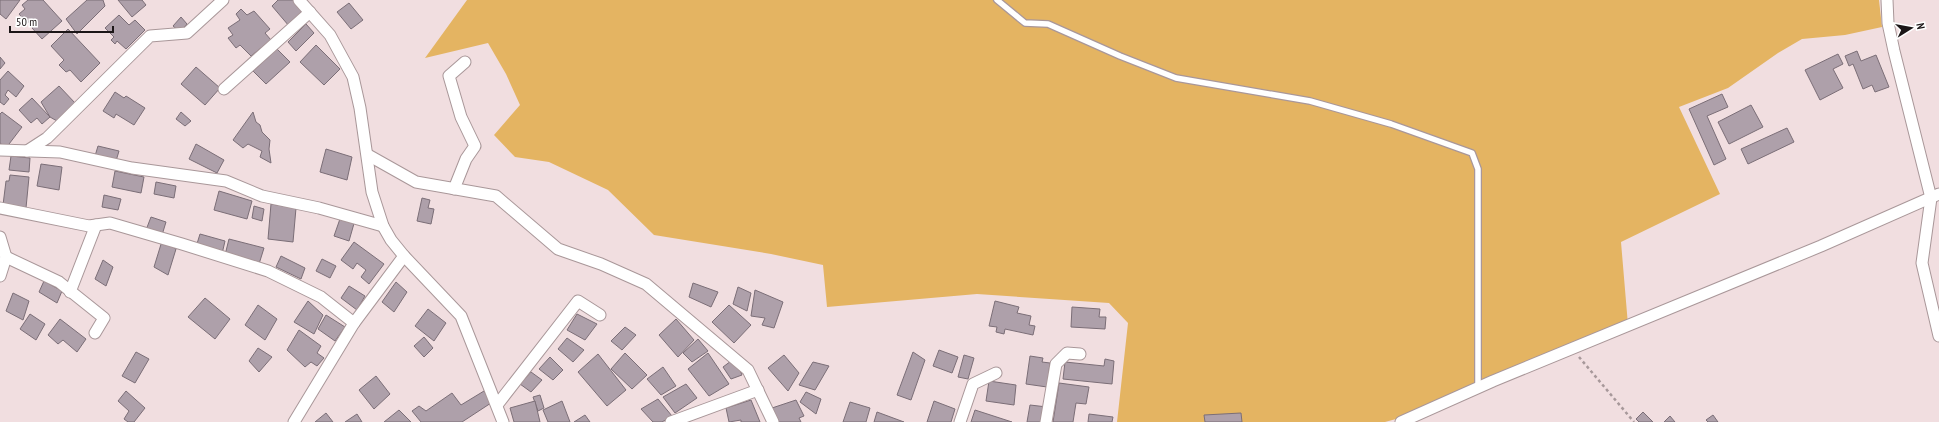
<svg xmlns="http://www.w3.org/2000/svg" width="1939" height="422" font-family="'PT Sans Narrow',sans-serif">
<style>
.green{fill:#e4b462}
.building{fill:#aea0aa;stroke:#7b6e77}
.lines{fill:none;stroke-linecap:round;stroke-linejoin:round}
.lane-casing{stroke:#a99799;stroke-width:8}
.street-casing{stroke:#a99799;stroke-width:13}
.path{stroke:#a7989a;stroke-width:2.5;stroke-dasharray:3 3;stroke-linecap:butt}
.lane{stroke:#fff;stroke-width:5.5}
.street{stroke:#fff;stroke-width:11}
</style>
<rect width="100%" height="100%" fill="#f1dee0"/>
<polygon class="green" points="467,0 1879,0 1882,27 1845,35 1802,39 1778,53 1728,88 1679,107 1720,194 1621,242 1628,325 1436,408 1385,422 1117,422 1128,323 1109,303 977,294 827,307 823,265 771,254 654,235 608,190 549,162 515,157 494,135 520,105 506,74 488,43 425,58"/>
<g class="building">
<polygon points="0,0 20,0 6,19 0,14"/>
<polygon points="28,0 43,0 62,21 42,39 32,28 34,25 30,21 27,23 19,14 25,9 22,5"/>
<polygon points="87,0 103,0 105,6 77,34 66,19"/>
<polygon points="118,0 142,0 146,5 132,17"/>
<polygon points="278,0 294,0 305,12 289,26 272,6"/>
<polygon points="349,3 363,20 351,29 337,12"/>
<polygon points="241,9 247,15 254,11 270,29 265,33 271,40 251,56 240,45 236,48 228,38 233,35 228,28 240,20 236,14"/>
<polygon points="119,15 129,25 135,20 145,30 126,49 117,41 115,44 111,40 114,37 105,28"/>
<polygon points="181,17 187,24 180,32 173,26"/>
<polygon points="306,24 314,33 296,51 288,42"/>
<polygon points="68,29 100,63 81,82 70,70 66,72 59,65 64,60 51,46"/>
<polygon points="316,45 340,69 324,85 300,62"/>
<polygon points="277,49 290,62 266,84 253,71"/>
<polygon points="1857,51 1861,61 1876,55 1889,87 1875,92 1872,85 1863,89 1853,64 1849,66 1845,56"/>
<polygon points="1838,54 1843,64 1833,69 1843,88 1820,100 1805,70"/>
<polygon points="0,57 5,63 0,69"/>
<polygon points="196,67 220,88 205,105 181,84"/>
<polygon points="8,71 24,86 16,97 8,90 5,95 9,99 4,105 0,102 0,80"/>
<polygon points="59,86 76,104 57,121 50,117 41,102"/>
<polygon points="115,92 124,98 126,96 145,108 134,125 116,114 114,118 103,111"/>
<polygon points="1722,94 1728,107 1707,116 1726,159 1714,165 1689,109"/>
<polygon points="32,98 50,117 42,124 37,118 31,123 19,110"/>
<polygon points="1751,105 1763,127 1729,144 1718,122"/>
<polygon points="2,112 22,127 6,148 0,143 0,114"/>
<polygon points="181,112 191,121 185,126 176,119"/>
<polygon points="253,112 256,122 260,125 262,132 270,140 269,149 271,163 260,157 262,151 248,144 243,148 233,140"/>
<polygon points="1787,128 1794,142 1748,164 1741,149"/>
<polygon points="196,144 224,160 217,173 189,159"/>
<polygon points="98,146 119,151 116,161 95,156"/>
<polygon points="326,149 352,157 347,180 320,172"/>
<polygon points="11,156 30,158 29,172 9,170"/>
<polygon points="41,164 62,167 59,190 37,186"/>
<polygon points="115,171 144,177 141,193 112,187"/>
<polygon points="10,175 29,177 26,208 3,205 6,181 9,181"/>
<polygon points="156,182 176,186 174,198 154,194"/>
<polygon points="219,191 252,201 247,219 214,210"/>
<polygon points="104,195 121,199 118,210 102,207"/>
<polygon points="422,198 430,200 428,208 434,209 431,224 417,221"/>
<polygon points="271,204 296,208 293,242 268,239"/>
<polygon points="254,206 264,209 262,221 252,218"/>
<polygon points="341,216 355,220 349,241 334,236"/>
<polygon points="151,217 166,222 162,235 146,230"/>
<polygon points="200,234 225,241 222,254 196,247"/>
<polygon points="229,239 264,248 259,264 225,255"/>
<polygon points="162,241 176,249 168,275 154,267"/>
<polygon points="354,242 384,264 369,284 361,277 366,270 357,263 353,269 341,260"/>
<polygon points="281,256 305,268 301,279 276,267"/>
<polygon points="322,259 336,266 330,278 316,271"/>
<polygon points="103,260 113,267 106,286 95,279"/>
<polygon points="44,281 62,291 57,303 39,292"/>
<polygon points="396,282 407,292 394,312 382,302"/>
<polygon points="693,283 718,292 711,307 689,297"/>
<polygon points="349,286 365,296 357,310 341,298"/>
<polygon points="738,287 751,293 747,311 733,304"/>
<polygon points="755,290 783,302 774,328 762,325 765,318 751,316"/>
<polygon points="13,293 29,301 23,320 6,311"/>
<polygon points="205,298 230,319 215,339 188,317"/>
<polygon points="308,301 323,315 314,334 294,322"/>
<polygon points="995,301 1019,307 1017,313 1031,316 1029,325 1035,326 1033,335 1005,329 1004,334 996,332 997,327 989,326"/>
<polygon points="258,305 277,319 265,340 245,325"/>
<polygon points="729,305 751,325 734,343 712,322"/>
<polygon points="1072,307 1100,309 1099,317 1106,317 1105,329 1071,327"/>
<polygon points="428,309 446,323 434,341 415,326"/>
<polygon points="30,314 45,324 36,340 20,329"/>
<polygon points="577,314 597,324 585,340 567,330"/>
<polygon points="326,315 345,327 335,341 318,329"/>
<polygon points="60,319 86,339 77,352 63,340 58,344 48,335"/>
<polygon points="676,319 694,340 678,357 659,335"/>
<polygon points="625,327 636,335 622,350 611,341"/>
<polygon points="299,330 321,346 317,353 324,358 317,366 311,362 305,367 287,350"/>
<polygon points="424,337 433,348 424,357 414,346"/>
<polygon points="567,338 584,350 573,362 558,349"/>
<polygon points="698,339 708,351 692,362 683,353"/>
<polygon points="258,348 272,357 259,372 249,361"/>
<polygon points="939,350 958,357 952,373 933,366"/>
<polygon points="136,352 149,359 135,383 122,376"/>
<polygon points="913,352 925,360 911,400 897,395"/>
<polygon points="625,353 647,375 632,389 611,369"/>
<polygon points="708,353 729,384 709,396 688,369"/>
<polygon points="598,354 626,390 607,406 578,372"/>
<polygon points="784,355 799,373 788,391 768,368"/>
<polygon points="964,355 974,358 968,379 958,377"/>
<polygon points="1030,356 1043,358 1042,362 1050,363 1047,387 1026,384"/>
<polygon points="550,357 563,370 553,380 539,369"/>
<polygon points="735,358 742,375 731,379 723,367"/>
<polygon points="1105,359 1114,361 1112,384 1063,379 1065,362 1104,366"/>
<polygon points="813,362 829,366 815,390 799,385"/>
<polygon points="663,367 676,386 661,395 647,379"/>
<polygon points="531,372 542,380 531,392 520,384"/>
<polygon points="376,376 390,394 374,409 359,390"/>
<polygon points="989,381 1016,385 1014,405 986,401"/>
<polygon points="1059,383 1089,387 1086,404 1076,403 1073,422 1053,422"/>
<polygon points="686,384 697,398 675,413 663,397"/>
<polygon points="126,391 145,408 134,422 128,422 124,419 129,411 118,401"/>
<polygon points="484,391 491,403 462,422 421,422 412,411 419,406 426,411 452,393 461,405"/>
<polygon points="806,392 821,399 816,414 800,402"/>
<polygon points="540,395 544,408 538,411 533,397"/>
<polygon points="658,399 672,416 662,422 653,422 641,409"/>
<polygon points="751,400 760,422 741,422 741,420 729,422 726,408"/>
<polygon points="796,400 804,416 799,418 801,422 778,422 772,408"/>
<polygon points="535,401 540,422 514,422 510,408"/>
<polygon points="562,401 570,422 548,422 543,410"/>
<polygon points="934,401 955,409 951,422 927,422"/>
<polygon points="850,402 870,408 866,422 843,422"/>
<polygon points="1030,405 1047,407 1042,422 1027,422"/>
<polygon points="399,410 411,422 384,422"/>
<polygon points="975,410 1012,422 971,422"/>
<polygon points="877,412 904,422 874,422"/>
<polygon points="1643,412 1653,422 1639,422 1636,419"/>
<polygon points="326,413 333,422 315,422"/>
<polygon points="1241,413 1242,422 1205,422 1204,415"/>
<polygon points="357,414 362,422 345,422"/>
<polygon points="1089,414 1113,417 1112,422 1088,422"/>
<polygon points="585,415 590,422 574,422"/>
<polygon points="1713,415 1718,422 1708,422 1706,420"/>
<polygon points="1670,416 1675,422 1664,422"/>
</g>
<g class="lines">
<g class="lane-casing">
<polyline id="lane" points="997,0 1025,23 1048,24 1120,56 1176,78 1310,101 1391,124 1472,153 1478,169 1478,387"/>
</g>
<g class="street-casing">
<g id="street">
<polyline points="299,0 330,35 353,77 360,108 372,192 383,226 391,240 404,256 461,316 503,422"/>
<polyline points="1887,0 1888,23 1894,51 1931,198 1922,263 1939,336"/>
<polyline points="224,89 310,12"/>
<polyline points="0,150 60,152 132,168 226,181 262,196 319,208 383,226"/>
<polyline points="27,151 47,138 150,36 187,33 223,0"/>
<polyline points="368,155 416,182 496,196 558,249 601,264 646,284 748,370 773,422"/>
<polyline points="454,189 466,159 475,146 461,117 449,76 465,62"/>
<polyline points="0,208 89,226 110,223 182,244 268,271 321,297 354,323"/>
<polyline points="0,237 6,257 0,276"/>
<polyline points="6,257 59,282 104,318 95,333"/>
<polyline points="70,292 96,225"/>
<polyline points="497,405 578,301 600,315"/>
<polyline points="294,422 354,323 404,256"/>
<polyline points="671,422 758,390"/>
<polyline points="960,422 973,384 996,373"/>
<polyline points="1046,422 1056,364 1067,353 1080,354"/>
<polyline points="1401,422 1493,381 1821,246 1939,194"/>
</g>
</g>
<polyline class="path" points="1579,357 1634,422"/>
<use href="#lane" class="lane"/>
<use href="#street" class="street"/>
</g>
<g transform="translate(1911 28) rotate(79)" stroke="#ffffff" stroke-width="3" paint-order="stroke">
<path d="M0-3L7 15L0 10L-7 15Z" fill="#1c1617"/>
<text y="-6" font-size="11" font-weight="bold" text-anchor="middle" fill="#1c1617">N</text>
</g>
<path d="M10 26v6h103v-6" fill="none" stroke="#1c1617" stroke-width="2"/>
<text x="16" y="26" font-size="12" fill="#1c1617" stroke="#ffffff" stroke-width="3" paint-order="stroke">50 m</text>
</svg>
